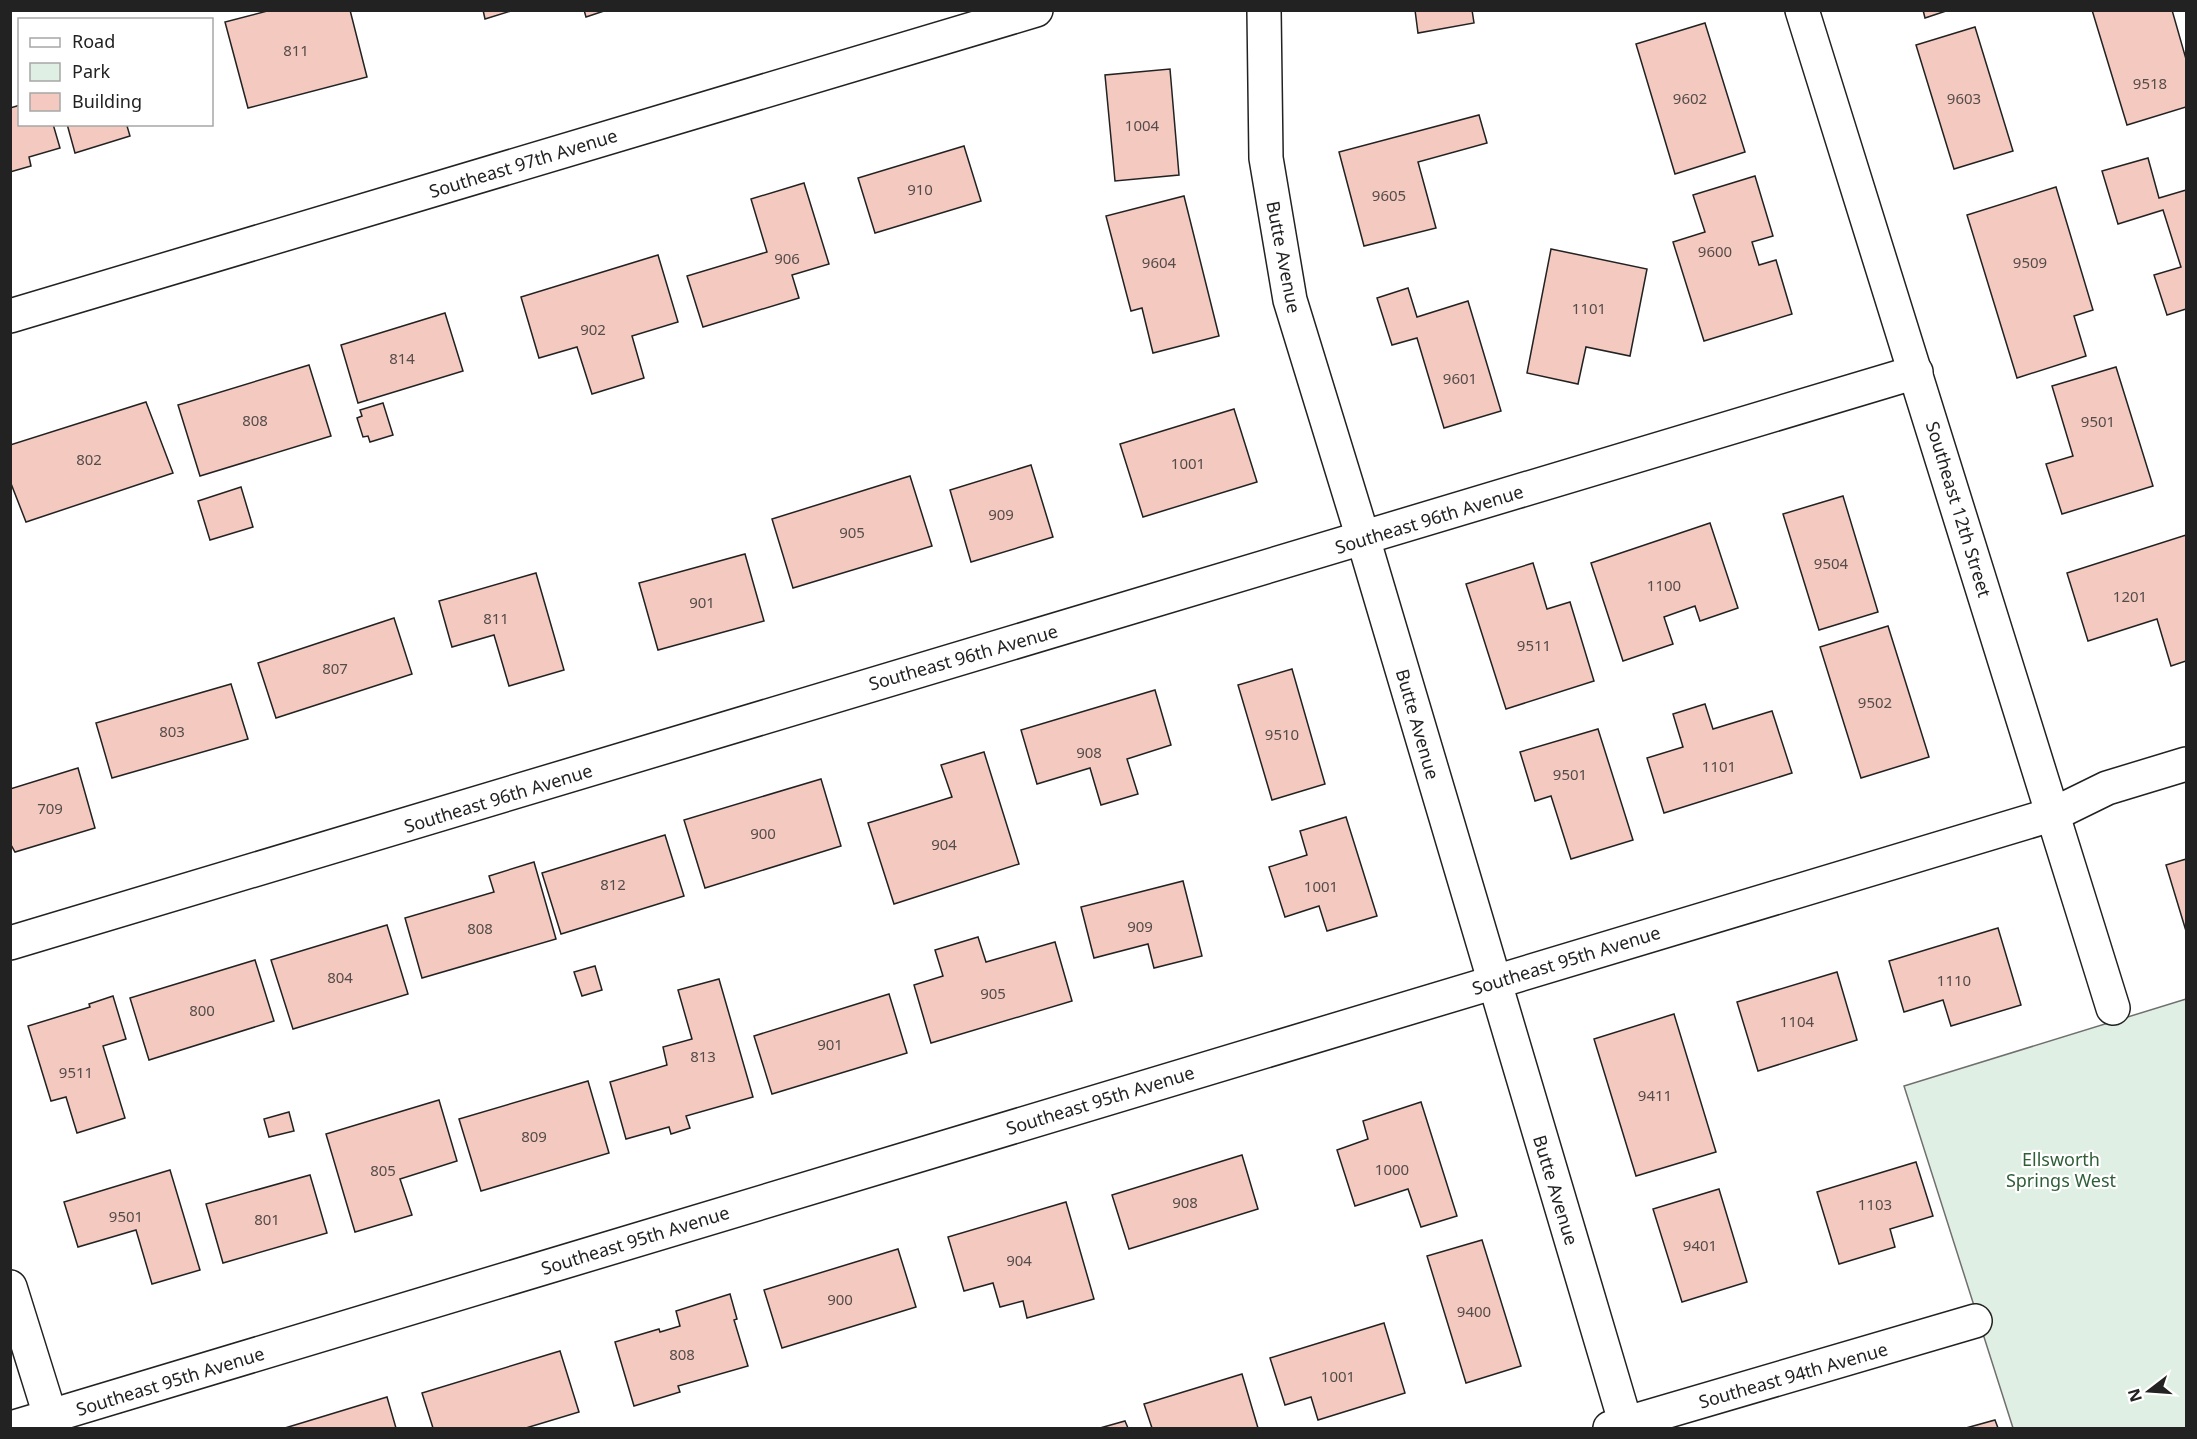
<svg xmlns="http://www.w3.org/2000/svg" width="2197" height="1439" font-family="'Noto Sans',sans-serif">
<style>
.green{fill:#e0efe3;stroke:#6f6f6f;stroke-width:1.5}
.building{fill:#f3c9c0;stroke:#222;stroke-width:1.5}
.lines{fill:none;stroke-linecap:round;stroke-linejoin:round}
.street-casing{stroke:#222;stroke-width:36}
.secondary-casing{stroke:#222;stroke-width:36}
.street{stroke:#fff;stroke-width:33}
.secondary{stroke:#fff;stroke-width:33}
.labels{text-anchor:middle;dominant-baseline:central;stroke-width:4.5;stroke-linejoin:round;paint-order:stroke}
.number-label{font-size:15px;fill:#564c4a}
.street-label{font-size:18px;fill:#222;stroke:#fff}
.park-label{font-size:18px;fill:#2f5e38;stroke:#fff}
</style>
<rect width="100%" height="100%" fill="#fff"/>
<polygon class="green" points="2186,999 2186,1428 2013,1428 1904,1086"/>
<g class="building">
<polygon points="271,10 350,10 367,77 248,108 225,22"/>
<polygon points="483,10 514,10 485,19"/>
<polygon points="584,10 607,10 586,17"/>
<polygon points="1415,10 1472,10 1474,23 1418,33"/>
<polygon points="1923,10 1949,10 1925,18"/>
<polygon points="2092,10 2172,10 2186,59 2186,107 2127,125"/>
<polygon points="1705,23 1745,152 1675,174 1636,44"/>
<polygon points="1975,27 2013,151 1954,169 1916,45"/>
<polygon points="1170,69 1179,175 1115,181 1105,75"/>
<polygon points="20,105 20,124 53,124 60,148 29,157 31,166 10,172 10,108"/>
<polygon points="1479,115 1487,143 1418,162 1436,228 1364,246 1339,152"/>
<polygon points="67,124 131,124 127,126 130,136 75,153"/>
<polygon points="964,146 981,201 875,233 858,178"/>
<polygon points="2148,158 2159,198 2186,190 2186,309 2167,315 2154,275 2181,267 2163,210 2118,224 2102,171"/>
<polygon points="1755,176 1773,236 1752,242 1759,265 1776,260 1792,314 1704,341 1673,242 1705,232 1693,195"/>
<polygon points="804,183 829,264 792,275 799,298 703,327 687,276 767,252 751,199"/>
<polygon points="2056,187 2093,310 2074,316 2086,356 2017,378 1967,215"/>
<polygon points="1184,196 1219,336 1153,353 1142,308 1131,311 1106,216"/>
<polygon points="1551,249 1647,269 1630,356 1586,347 1578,384 1527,373"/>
<polygon points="658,255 678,322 632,336 644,378 592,394 577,347 539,358 521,297"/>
<polygon points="1408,288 1417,317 1468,301 1501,411 1444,428 1417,338 1392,345 1377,298"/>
<polygon points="445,313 463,371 358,403 341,345"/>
<polygon points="309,365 331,436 200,476 178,405"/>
<polygon points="2116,367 2153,486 2062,514 2046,464 2073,456 2052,386"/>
<polygon points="146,402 173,473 26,522 10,481 10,445"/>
<polygon points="383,403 393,435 370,442 368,436 363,437 357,418 362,416 360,410"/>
<polygon points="1234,409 1257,482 1143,517 1120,444"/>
<polygon points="1031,465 1053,537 971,562 950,490"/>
<polygon points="910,476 932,546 793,588 772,519"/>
<polygon points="241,487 253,527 210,540 198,501"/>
<polygon points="1843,496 1878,612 1819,630 1783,514"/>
<polygon points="1710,523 1738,608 1700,621 1695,606 1664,617 1673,644 1623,661 1591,563"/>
<polygon points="2186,535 2186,661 2171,666 2157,619 2088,641 2067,573"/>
<polygon points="745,554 764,621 658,650 639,583"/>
<polygon points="1533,563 1547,609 1570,602 1594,681 1506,709 1466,584"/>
<polygon points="536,573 564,670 509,686 494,635 452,647 439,601"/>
<polygon points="394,618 412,674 276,718 258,663"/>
<polygon points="1888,626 1929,757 1861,778 1820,647"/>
<polygon points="1292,669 1325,784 1272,800 1238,685"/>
<polygon points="231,684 248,739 112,778 96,723"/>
<polygon points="1155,690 1171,745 1127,759 1138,794 1101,805 1090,768 1037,784 1021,730"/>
<polygon points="1705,704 1713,729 1772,711 1792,773 1664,813 1647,758 1683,747 1673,714"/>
<polygon points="1598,729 1633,840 1571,859 1551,796 1535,801 1520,752"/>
<polygon points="984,752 1019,864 894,904 868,823 952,797 941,765"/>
<polygon points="78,768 95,828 15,852 10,843 10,789"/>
<polygon points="821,779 841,846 705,888 684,820"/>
<polygon points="1346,817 1377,916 1327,931 1319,906 1285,917 1269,867 1307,855 1300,831"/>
<polygon points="665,835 684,896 561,934 542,873"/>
<polygon points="2186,859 2186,931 2166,865"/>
<polygon points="534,862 556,939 422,978 405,918 494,892 489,876"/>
<polygon points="1183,881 1202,956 1154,968 1148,944 1094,958 1081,907"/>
<polygon points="387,925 408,994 293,1029 271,960"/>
<polygon points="1998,928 2021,1005 1951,1026 1943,1000 1904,1012 1889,961"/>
<polygon points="978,937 986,962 1055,942 1072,1001 931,1043 914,985 943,976 935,950"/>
<polygon points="255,960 274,1021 149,1060 130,998"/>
<polygon points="595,966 602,990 582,996 574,972"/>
<polygon points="1837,972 1857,1040 1758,1071 1737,1002"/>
<polygon points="719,979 753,1097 686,1116 690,1128 671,1134 669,1127 626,1139 610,1082 667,1065 663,1047 692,1039 678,990"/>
<polygon points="889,994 907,1053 772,1094 754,1036"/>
<polygon points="113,996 126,1039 103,1046 125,1118 77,1133 66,1097 51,1101 28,1026 90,1007 89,1004"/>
<polygon points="1674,1014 1716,1152 1636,1176 1594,1039"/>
<polygon points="588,1081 609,1153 481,1191 459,1119"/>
<polygon points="439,1100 457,1161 400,1179 412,1215 355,1232 326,1134"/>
<polygon points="1421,1102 1457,1216 1421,1227 1408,1189 1355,1206 1337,1150 1368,1139 1363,1121"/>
<polygon points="289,1112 294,1131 269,1137 264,1119"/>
<polygon points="1242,1155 1258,1209 1129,1249 1112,1195"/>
<polygon points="1916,1162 1933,1216 1890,1229 1895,1247 1839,1264 1817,1192"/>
<polygon points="170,1170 200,1270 152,1284 136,1230 78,1247 64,1202"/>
<polygon points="310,1175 327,1233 223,1263 206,1204"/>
<polygon points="1719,1189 1747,1282 1682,1302 1653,1209"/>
<polygon points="1066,1202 1094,1299 1027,1318 1023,1301 1000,1307 993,1283 964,1291 948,1237"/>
<polygon points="1482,1240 1521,1366 1466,1383 1427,1256"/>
<polygon points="898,1249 916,1307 782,1348 764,1290"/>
<polygon points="730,1294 737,1319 734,1320 748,1366 678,1386 680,1392 634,1406 615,1342 659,1329 660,1332 680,1326 676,1311"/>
<polygon points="1384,1323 1405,1393 1318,1420 1311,1397 1285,1405 1270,1358"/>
<polygon points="560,1351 579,1412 526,1428 433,1428 422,1393"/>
<polygon points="1242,1374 1258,1428 1152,1428 1144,1404"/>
<polygon points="387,1397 396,1428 285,1428"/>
<polygon points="1995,1420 1998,1428 1966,1428"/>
<polygon points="1125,1421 1128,1428 1100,1428"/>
</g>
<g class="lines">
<g class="street-casing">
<g id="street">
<polyline points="1264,10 1266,158 1290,300 1363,538 1627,1428"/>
<polyline points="1802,10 2113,1008"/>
<polyline points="10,316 1036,10"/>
<polyline points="10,943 1916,372"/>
<polyline points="11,1428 2054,814 2107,788 2186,764"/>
<polyline points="1610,1428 1975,1321"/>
</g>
</g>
<g class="secondary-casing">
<polyline id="secondary" points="10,1287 54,1428"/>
</g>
<use href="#street" class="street"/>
<use href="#secondary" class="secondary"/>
</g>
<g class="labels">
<g class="number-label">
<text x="296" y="50">811</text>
<text x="2150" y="83">9518</text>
<text x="1690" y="98">9602</text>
<text x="1964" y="98">9603</text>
<text x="1142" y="125">1004</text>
<text x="920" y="189">910</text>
<text x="1389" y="195">9605</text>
<text x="1715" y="251">9600</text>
<text x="787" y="258">906</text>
<text x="1159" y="262">9604</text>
<text x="2030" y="262">9509</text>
<text x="1589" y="308">1101</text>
<text x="593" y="329">902</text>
<text x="402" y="358">814</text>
<text x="1460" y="378">9601</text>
<text x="255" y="420">808</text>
<text x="2098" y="421">9501</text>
<text x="89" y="459">802</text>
<text x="1188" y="463">1001</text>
<text x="1001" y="514">909</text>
<text x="852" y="532">905</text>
<text x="1831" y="563">9504</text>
<text x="1664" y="585">1100</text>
<text x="2130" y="596">1201</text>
<text x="702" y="602">901</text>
<text x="496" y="618">811</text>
<text x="1534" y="645">9511</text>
<text x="335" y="668">807</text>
<text x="1875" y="702">9502</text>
<text x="172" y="731">803</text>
<text x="1282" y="734">9510</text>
<text x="1089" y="752">908</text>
<text x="1719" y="766">1101</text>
<text x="1570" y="774">9501</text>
<text x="50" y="808">709</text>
<text x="763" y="833">900</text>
<text x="944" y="844">904</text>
<text x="613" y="884">812</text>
<text x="1321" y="886">1001</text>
<text x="1140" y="926">909</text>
<text x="480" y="928">808</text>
<text x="340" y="977">804</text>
<text x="1954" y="980">1110</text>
<text x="993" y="993">905</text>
<text x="202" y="1010">800</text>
<text x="1797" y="1021">1104</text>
<text x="830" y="1044">901</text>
<text x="703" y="1056">813</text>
<text x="76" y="1072">9511</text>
<text x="1655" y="1095">9411</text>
<text x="534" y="1136">809</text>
<text x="1392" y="1169">1000</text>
<text x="383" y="1170">805</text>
<text x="1185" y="1202">908</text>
<text x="1875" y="1204">1103</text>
<text x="126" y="1216">9501</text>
<text x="267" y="1219">801</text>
<text x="1700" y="1245">9401</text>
<text x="1019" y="1260">904</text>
<text x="840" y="1299">900</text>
<text x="1474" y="1311">9400</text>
<text x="682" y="1354">808</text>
<text x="1338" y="1376">1001</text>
</g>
<g class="street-label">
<text transform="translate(523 163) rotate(-17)">Southeast 97th Avenue</text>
<text transform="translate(1284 257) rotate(79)">Butte Avenue</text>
<text transform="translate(1959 509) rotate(73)">Southeast 12th Street</text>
<text transform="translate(1429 519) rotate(-17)">Southeast 96th Avenue</text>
<text transform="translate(963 657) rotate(-16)">Southeast 96th Avenue</text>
<text transform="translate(1418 724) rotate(74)">Butte Avenue</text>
<text transform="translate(498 798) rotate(-17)">Southeast 96th Avenue</text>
<text transform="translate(1566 960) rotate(-17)">Southeast 95th Avenue</text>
<text transform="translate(1100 1100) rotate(-17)">Southeast 95th Avenue</text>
<text transform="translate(1556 1190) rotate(73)">Butte Avenue</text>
<text transform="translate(635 1240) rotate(-17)">Southeast 95th Avenue</text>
<text transform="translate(1793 1375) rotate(-16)">Southeast 94th Avenue</text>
<text transform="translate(170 1381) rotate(-17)">Southeast 95th Avenue</text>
</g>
<g class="park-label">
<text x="2061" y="1159">Ellsworth<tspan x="2061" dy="21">Springs West</tspan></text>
</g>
</g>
<rect width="2197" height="1439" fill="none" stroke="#222222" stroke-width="24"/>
<rect x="18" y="18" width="195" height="108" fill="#ffffff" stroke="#a7a7a7" stroke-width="1.5"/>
<rect x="30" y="38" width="30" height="9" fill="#ffffff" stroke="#a7a7a7" stroke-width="1.5"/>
<text x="72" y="48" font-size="18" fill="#222222">Road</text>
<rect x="30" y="63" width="30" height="18" fill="#e0efe3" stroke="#a7a7a7" stroke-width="1.5"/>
<text x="72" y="78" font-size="18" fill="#222222">Park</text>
<rect x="30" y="93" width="30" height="18" fill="#f3c9c0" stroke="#a7a7a7" stroke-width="1.5"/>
<text x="72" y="108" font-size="18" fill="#222222">Building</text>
<g transform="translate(2149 1391) rotate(253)" stroke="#ffffff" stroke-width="4.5" paint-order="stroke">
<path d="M0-4.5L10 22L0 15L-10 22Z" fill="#222222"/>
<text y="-9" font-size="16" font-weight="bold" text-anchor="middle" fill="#222222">N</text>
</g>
</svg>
